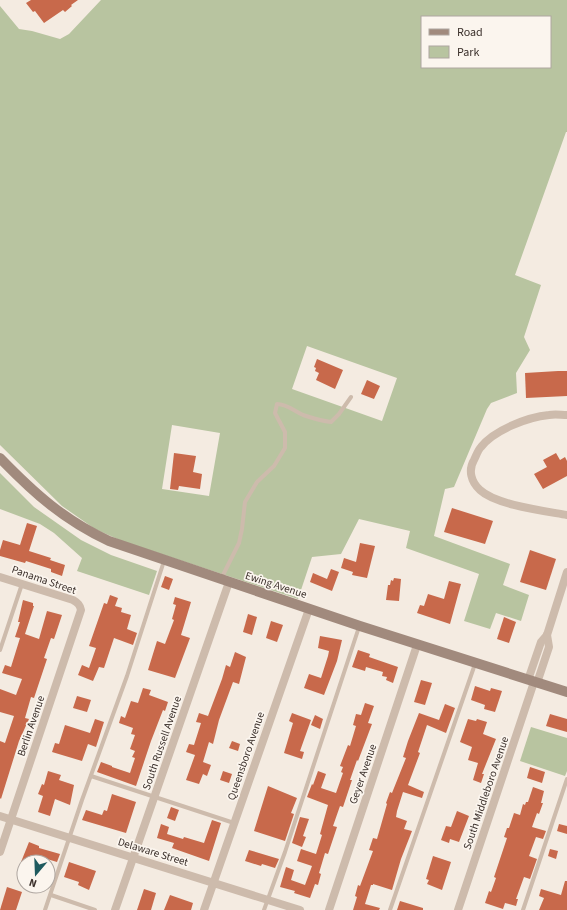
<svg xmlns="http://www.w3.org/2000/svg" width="567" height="910" font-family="'Source Sans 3',sans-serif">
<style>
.green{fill:#b8c4a0;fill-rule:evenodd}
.building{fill:#c8694b}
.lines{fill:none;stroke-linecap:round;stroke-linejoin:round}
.lane{stroke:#cdbbac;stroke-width:4}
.street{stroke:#cdbbac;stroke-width:8}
.secondary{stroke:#a18a7d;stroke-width:10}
.labels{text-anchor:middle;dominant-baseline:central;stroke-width:3.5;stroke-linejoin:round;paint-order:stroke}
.street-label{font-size:11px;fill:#3b302b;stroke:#fbf5ee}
</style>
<rect width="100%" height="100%" fill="#f4ebe1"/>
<g class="green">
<path d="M 101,0 L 567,0 L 567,132 L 566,132 L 515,275 L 541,285 L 524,337 L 530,350 L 516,373 L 517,393 L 491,403 L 487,409 L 454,487 L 445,489 L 434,536 L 510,564 L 503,585 L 529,595 L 521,621 L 496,613 L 490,629 L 464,621 L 479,574 L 406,548 L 410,531 L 359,519 L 341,554 L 312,557 L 298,599 L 122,541 L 95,529 L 62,506 L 0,445 L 0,6 L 19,29 L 32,31 L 60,39 L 69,34 ZM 422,17 L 550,17 L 550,67 L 422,67 ZM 307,346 L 397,378 L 382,421 L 292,389 ZM 172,425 L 220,433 L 209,496 L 162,489 Z"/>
<polygon points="0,473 34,507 81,540 111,555 157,571 149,595 77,571 82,558 54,533 40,524 0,509"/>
<polygon points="531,727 567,738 567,771 565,776 520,761"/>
</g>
<g class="building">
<polygon points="31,0 78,0 71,5 72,6 65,12 63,10 44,23 35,11 33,12 26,3"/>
<polygon points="317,359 343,370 335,389 316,380 319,373 315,371 316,368 314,367"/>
<polygon points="558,371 567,371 567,396 526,398 525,373"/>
<polygon points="367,380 380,386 374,399 361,394"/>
<polygon points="174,453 196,456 193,472 202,474 200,489 179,486 178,490 170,489"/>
<polygon points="556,453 560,460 565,457 567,461 567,476 543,489 534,474 547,467 543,460"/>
<polygon points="452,508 493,521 485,544 444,532"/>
<polygon points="27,523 37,526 29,551 51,558 50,560 65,565 62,576 51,572 51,569 26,561 25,563 0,556 0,550 3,540 20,545"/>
<polygon points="360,543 375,546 367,578 352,575 353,572 341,568 344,558 356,562"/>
<polygon points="530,550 556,559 546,590 520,582"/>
<polygon points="331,569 339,572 332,591 310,582 313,573 327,579"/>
<polygon points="165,576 173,579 169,590 161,587"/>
<polygon points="394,578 401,579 399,601 386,600 388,585 390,585 391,580 393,581"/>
<polygon points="449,581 461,584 450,624 417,613 420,605 424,606 428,594 444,599"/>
<polygon points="110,595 118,598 115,606 122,608 121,612 131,615 127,629 137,633 133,645 114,638 104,668 99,667 93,681 78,675 82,665 89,668 96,648 89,646 104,603 107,604"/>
<polygon points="175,597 191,602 181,635 190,638 175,678 148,670 157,641 165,644 174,620 172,619 176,605 173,604"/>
<polygon points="23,600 33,603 33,606 34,606 25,634 39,639 47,611 62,615 54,639 51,638 44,658 47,659 34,698 31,697 25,718 29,719 19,741 1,799 0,798 0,741 5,743 14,716 0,712 0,689 16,695 22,679 2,673 5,665 11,667 20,638 15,637 20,622 18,622"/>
<polygon points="248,614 257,617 252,635 243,632"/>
<polygon points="504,617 516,622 509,643 497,639"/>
<polygon points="271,621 283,625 277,642 266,638"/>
<polygon points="320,636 342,640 337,661 324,695 304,688 309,674 321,678 328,656 329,651 318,648"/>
<polygon points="358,650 370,654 369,657 398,667 393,683 386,680 387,677 382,676 383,672 366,667 365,671 352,667"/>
<polygon points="235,652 246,657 239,684 233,682 219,720 213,744 209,742 203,762 211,765 207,776 203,774 199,784 186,780 195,755 186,752 189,744 194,745 201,723 196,722 199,713 208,716 222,679 226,665 230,667"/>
<polygon points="421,680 432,683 425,705 414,702"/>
<polygon points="475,686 490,691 491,688 502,691 495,712 484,709 485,705 471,700"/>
<polygon points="143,688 151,690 149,695 168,702 165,711 163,710 151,741 136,786 97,772 101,762 112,766 112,767 130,773 135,758 132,757 135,751 130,749 135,735 131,734 133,728 119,723 121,716 125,718 131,701 138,703"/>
<polygon points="77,696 91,700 87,712 73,708"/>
<polygon points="365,703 374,706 368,723 372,724 358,761 357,760 350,780 352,780 343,807 340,806 333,826 337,827 328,854 325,853 319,873 321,874 318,885 315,884 310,898 294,893 295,891 280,887 286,867 294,870 291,880 305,885 312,866 297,861 301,849 316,854 322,835 320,834 328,805 307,797 312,784 313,785 318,771 326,774 321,788 336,793 343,773 341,772 343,767 340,766 348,745 350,746 356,726 353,725 356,714 361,715"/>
<polygon points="445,704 455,708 446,733 427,725 418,752 420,753 408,785 424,792 422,798 403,792 397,811 396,817 407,821 404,829 412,831 401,859 392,890 373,884 373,885 371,885 365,904 380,908 379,910 353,910 357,897 355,896 358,885 360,886 373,851 369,850 373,838 377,839 387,804 386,803 390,792 392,793 406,758 403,757 408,741 419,713 439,720"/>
<polygon points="292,713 311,720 300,751 304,752 302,759 284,753 293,723 289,721"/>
<polygon points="550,714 567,719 567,732 546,726"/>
<polygon points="315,715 323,719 320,729 311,725"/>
<polygon points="95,719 104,722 96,747 88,744 82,761 52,752 55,743 59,744 65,725 90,733"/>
<polygon points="468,719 476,721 477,719 487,722 483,734 496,739 482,774 484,774 481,783 473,780 478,763 468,760 472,747 460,742"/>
<polygon points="232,741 240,744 238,751 229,748"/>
<polygon points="530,767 545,772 542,783 527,778"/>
<polygon points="48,771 61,775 59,780 74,785 70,805 55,799 50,816 38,812 43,796 38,794 42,784 44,785"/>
<polygon points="223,771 232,774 229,783 220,780"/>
<polygon points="268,786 297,798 291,813 294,814 285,841 254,831"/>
<polygon points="533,787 544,791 541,803 543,803 539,814 537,813 532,827 546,831 543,839 536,837 529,856 537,859 530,879 524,877 516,899 518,899 516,906 505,903 503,909 485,903 489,891 491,892 496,878 494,877 507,838 504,837 507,828 509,828 514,813 520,815 523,804 525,805 526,802 528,802"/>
<polygon points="112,794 136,802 126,833 82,820 86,810 102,815 104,810 107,811"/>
<polygon points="171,807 179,810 175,821 167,818"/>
<polygon points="457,811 469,816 459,842 450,839 449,843 441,840 446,826 451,827"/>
<polygon points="300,817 309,819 303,836 306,837 302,847 292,843"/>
<polygon points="212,820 221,823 209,861 172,848 174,843 157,838 161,824 169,827 167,834 183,839 184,837 204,843"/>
<polygon points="559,824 567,826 567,834 557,831"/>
<polygon points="29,842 39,846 39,848 60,854 57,862 37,856 35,862 21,862"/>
<polygon points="550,849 558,851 556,859 548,856"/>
<polygon points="249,850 279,859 275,868 262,864 261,866 245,861"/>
<polygon points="433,856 451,862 442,890 427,884 429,880 426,879"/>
<polygon points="69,862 96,871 89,890 78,885 79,882 64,877"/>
<polygon points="565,881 567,881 567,910 539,910 544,898 539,896 541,889 561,895"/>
<polygon points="7,887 22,892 16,910 0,910"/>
<polygon points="144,889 156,893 151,910 137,910"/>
<polygon points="170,895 193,903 191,910 164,910"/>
<polygon points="400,901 423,908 423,910 397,910"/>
</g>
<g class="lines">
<g class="lane">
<path d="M 221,579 L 239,543 L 242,529 L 245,502 L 257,482 L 274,466 L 285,448 L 285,432 L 275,413 L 277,404 C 287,404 294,411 303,415 C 312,418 321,421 331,422 L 339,414 L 351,397"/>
<polyline points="0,650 22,584"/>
<polyline points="91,776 234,823"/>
<polyline points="51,895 95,910"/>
<polyline points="45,910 82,800 127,676 164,561"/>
<polyline points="264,910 285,852 359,627"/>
<polyline points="390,910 475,664"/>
<polyline points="523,910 567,779"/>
</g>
<g class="street">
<path d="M 567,415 C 561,415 555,414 549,415 C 528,417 494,430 481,447 C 478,450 476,456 474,460 C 468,470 471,482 480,490 C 496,505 545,511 567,515"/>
<path d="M 0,577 L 73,600 C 78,603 80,605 81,610 L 0,852"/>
<polyline points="528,680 541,642 547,635 567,572"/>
<polyline points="537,683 549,647 547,635"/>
<polyline points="0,816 300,910"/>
<polyline points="115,910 229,582"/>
<polyline points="204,910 309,609"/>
<polyline points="329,910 417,645"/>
<polyline points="458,910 534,682"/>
</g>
<path class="secondary" d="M 0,458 C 35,494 64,520 109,541 L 360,626 L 567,692"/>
</g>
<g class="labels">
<g class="street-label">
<text transform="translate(44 580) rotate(19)">Panama Street</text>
<text transform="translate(276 585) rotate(18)">Ewing Avenue</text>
<text transform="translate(31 726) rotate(-71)">Berlin Avenue</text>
<text transform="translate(162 743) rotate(-71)">South Russell Avenue</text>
<text transform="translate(246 756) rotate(-71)">Queensboro Avenue</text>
<text transform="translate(363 774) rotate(-71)">Geyer Avenue</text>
<text transform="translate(486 793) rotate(-71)">South Middleboro Avenue</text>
<text transform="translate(153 852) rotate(17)">Delaware Street</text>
</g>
</g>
<rect x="421" y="16" width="130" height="52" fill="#fbf5ee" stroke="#aea6a0"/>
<rect x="429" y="29" width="20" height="6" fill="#a18a7d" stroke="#aea6a0"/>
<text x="457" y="36" font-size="12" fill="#3b302b">Road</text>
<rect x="429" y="46" width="20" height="12" fill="#b8c4a0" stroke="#aea6a0"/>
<text x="457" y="56" font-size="12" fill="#3b302b">Park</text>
<g transform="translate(36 874) rotate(199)"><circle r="19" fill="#fbf5ee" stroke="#aea6a0"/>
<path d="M0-3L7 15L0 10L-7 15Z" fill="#1f5a5e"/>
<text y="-6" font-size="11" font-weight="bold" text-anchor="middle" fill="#3b302b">N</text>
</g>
</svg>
